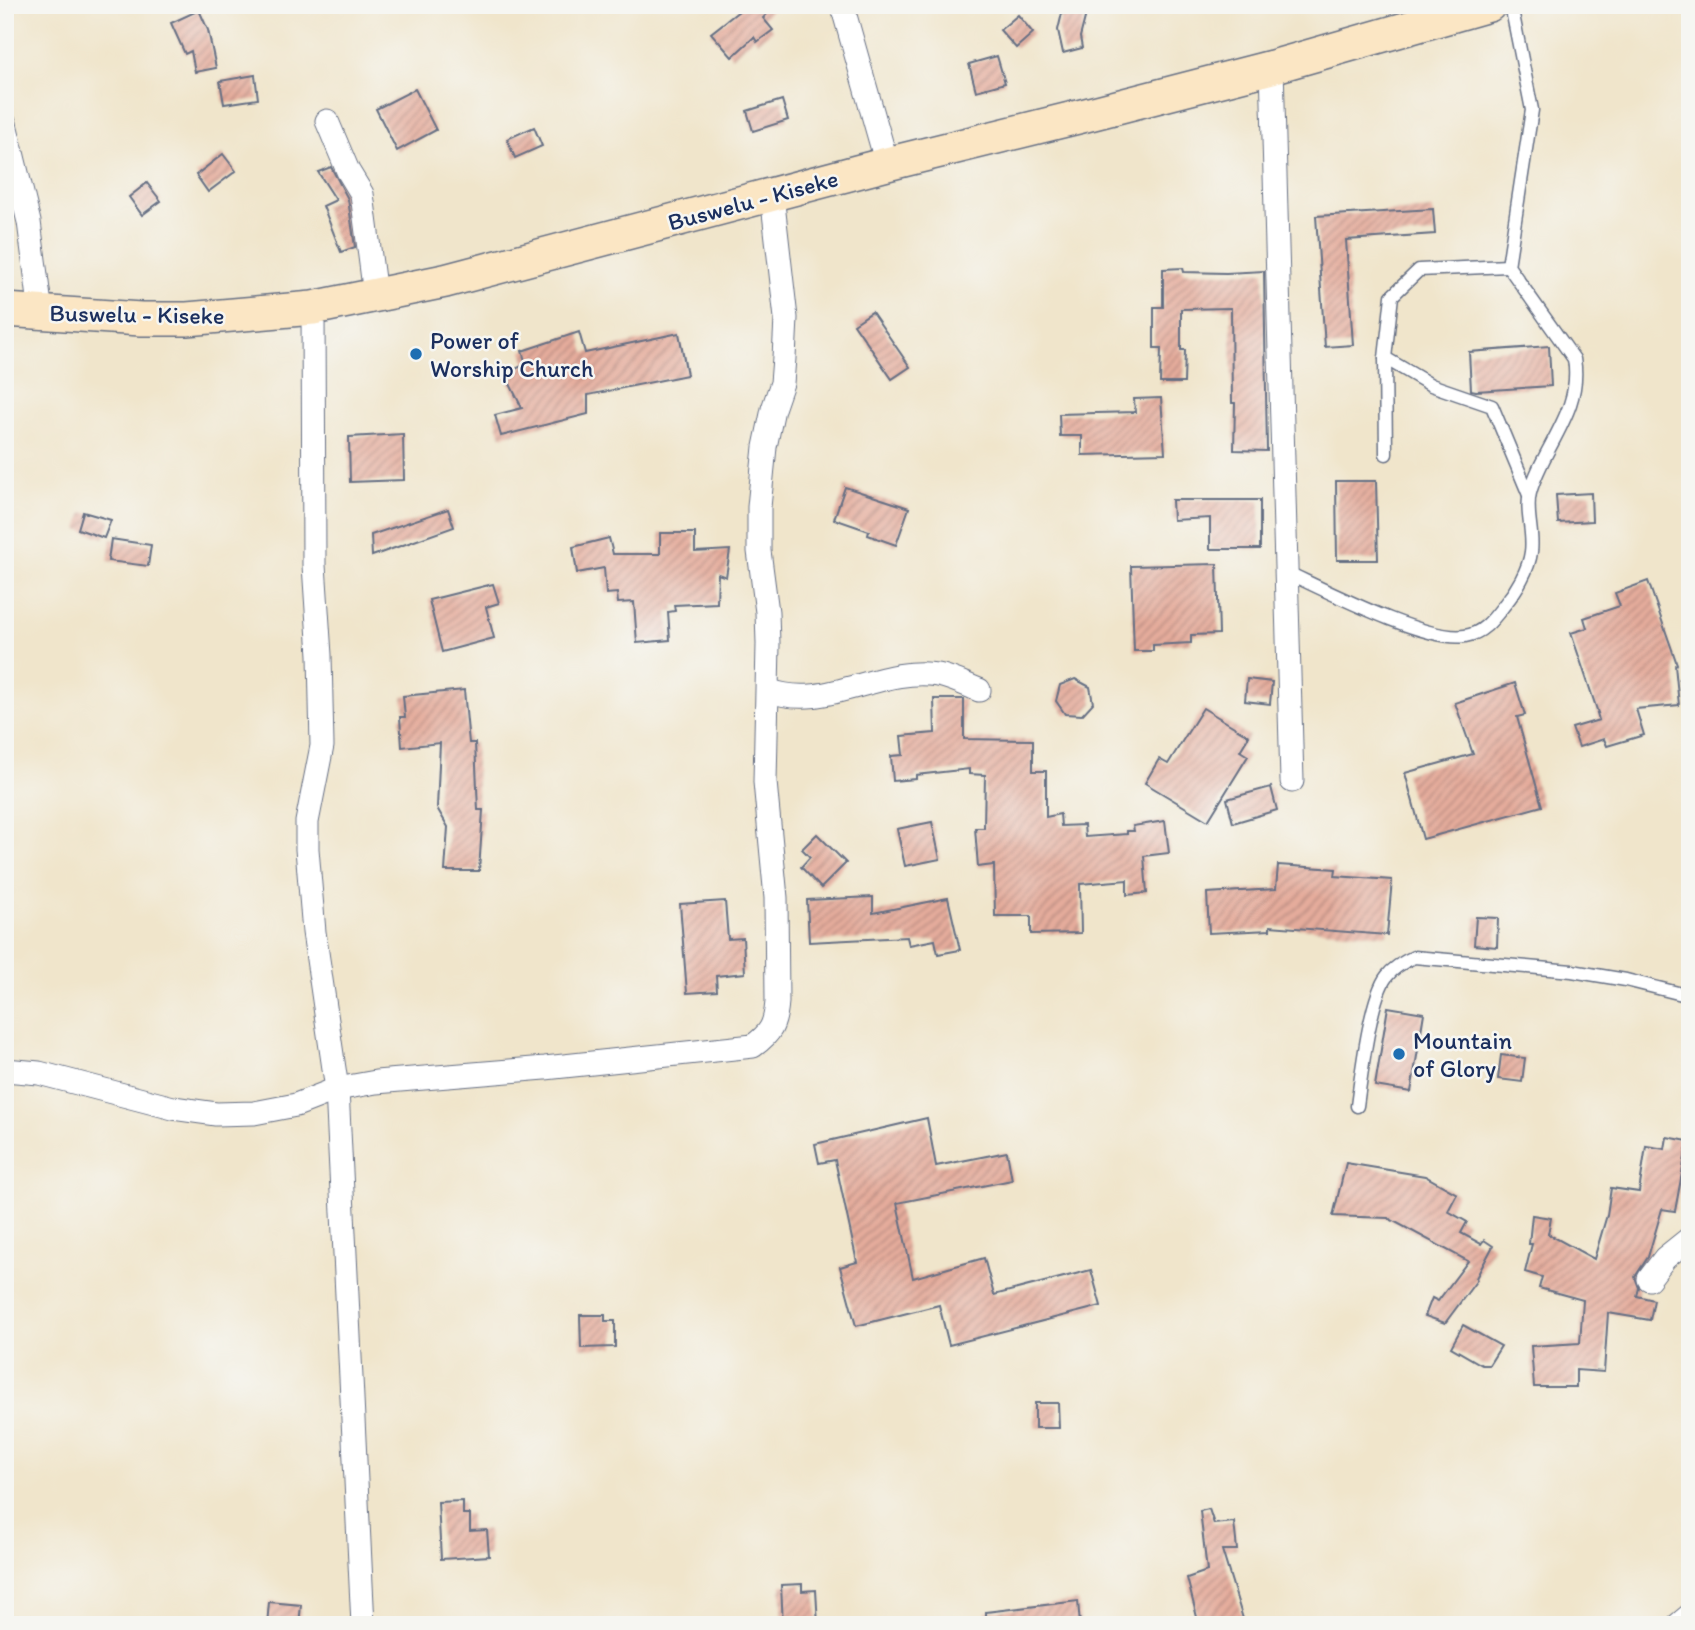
<svg xmlns="http://www.w3.org/2000/svg" width="1695" height="1630" font-family="Itim,sans-serif">
<style>
.building{fill:url(#building-hatch)}
.lines{fill:none;stroke-linecap:round;stroke-linejoin:round}
.service-casing{stroke:#666f84;stroke-width:15}
.minor-casing{stroke:#666f84;stroke-width:25}
.secondary-casing{stroke:#666f84;stroke-width:36}
.service{stroke:#fff;stroke-width:12}
.minor{stroke:#fff;stroke-width:23}
.secondary{stroke:#fbe6c4;stroke-width:33}
.poi-dot{fill:#1f6fb2;stroke:#f6f6f2;stroke-width:2.5}
.labels{text-anchor:middle;dominant-baseline:central;stroke-width:5;stroke-linejoin:round;paint-order:stroke}
.street-label{font-size:24px;fill:#1b2f5e;stroke:#f6f6f2}
.poi-label{font-size:24px;fill:#1b2f5e;stroke:#f6f6f2;text-anchor:start}
</style>
<defs>
<pattern id="building-hatch" width="6" height="6" patternUnits="userSpaceOnUse" patternTransform="scale(1.75)"><rect width="6" height="6" fill="#e5ac9b"/><path d="M-1 1l2-2M0 6l6-6M5 7l2-2" fill="none" stroke="#b98c82"/></pattern>
</defs>
<rect width="100%" height="100%" fill="#f6f6f2"/>
<filter id="ink" filterUnits="userSpaceOnUse"><feTurbulence type="fractalNoise" baseFrequency=".0143" numOctaves="2"/><feDisplacementMap in="SourceGraphic" scale="14" xChannelSelector="R" yChannelSelector="G"/><feConvolveMatrix kernelMatrix="1 2 1 2 8 2 1 2 1" color-interpolation-filters="sRGB"/></filter>
<filter id="wash" filterUnits="userSpaceOnUse"><feTurbulence type="fractalNoise" baseFrequency=".00686" numOctaves="4" result="noise"/><feDisplacementMap in="SourceGraphic" scale="28" xChannelSelector="R" yChannelSelector="G"/><feGaussianBlur stdDeviation="1.57" result="paint"/><feColorMatrix in="noise" values="0 0 0 0 0 0 0 0 0 0 0 0 0 0 0 0 0 1.4 0 .05"/><feComposite in="paint" operator="in"/></filter>
<g filter="url(#wash)">
<rect width="100%" height="100%" fill="#f0e5cb"/>
<g id="blocks">
<g class="building">
<polygon points="736,5 776,5 763,18 773,30 757,42 754,37 732,57 711,33 739,11"/>
<polygon points="1063,9 1086,14 1080,37 1082,48 1063,53 1058,30"/>
<polygon points="199,10 208,30 216,68 195,72 191,51 185,54 171,23"/>
<polygon points="1018,15 1033,33 1016,48 1000,30"/>
<polygon points="997,56 1005,83 976,91 969,64"/>
<polygon points="255,75 258,99 224,104 220,81"/>
<polygon points="415,89 436,130 397,151 376,109"/>
<polygon points="782,100 788,120 753,131 747,111"/>
<polygon points="534,127 542,146 515,158 507,139"/>
<polygon points="223,154 236,171 208,192 196,175"/>
<polygon points="331,167 348,199 355,247 341,252 323,206 336,200 318,172"/>
<polygon points="147,183 161,201 142,215 129,197"/>
<polygon points="1433,209 1435,234 1346,240 1353,345 1325,347 1316,216"/>
<polygon points="1183,268 1184,272 1226,273 1264,271 1267,451 1234,450 1235,403 1232,403 1231,308 1181,309 1181,350 1185,350 1184,383 1160,383 1161,348 1154,348 1154,307 1163,307 1163,269"/>
<polygon points="872,312 910,367 892,379 854,324"/>
<polygon points="579,332 585,353 679,333 687,375 588,395 588,414 501,436 495,415 522,408 505,374 526,364 522,351"/>
<polygon points="1549,346 1551,386 1476,391 1471,390 1469,352"/>
<polygon points="1161,398 1165,453 1082,455 1082,436 1060,436 1059,414 1135,412 1134,399"/>
<polygon points="403,434 404,480 350,482 349,437"/>
<polygon points="1336,481 1376,481 1378,560 1337,560"/>
<polygon points="845,487 909,508 896,545 868,535 869,531 834,519"/>
<polygon points="1591,493 1592,521 1558,523 1556,495"/>
<polygon points="1172,500 1260,500 1260,549 1210,549 1210,518 1173,520"/>
<polygon points="448,509 454,527 372,556 371,535"/>
<polygon points="83,512 111,520 104,538 78,529"/>
<polygon points="660,533 695,533 695,552 730,550 726,577 718,574 717,603 674,605 675,611 668,612 670,640 637,643 634,602 618,603 617,593 606,594 604,568 577,573 573,547 609,538 613,554 660,554"/>
<polygon points="111,539 151,545 148,566 108,561"/>
<polygon points="1217,564 1219,634 1191,635 1191,643 1153,645 1153,651 1134,651 1131,566"/>
<polygon points="1648,581 1677,664 1675,665 1679,705 1636,709 1644,735 1607,746 1604,739 1579,747 1572,728 1599,720 1597,713 1598,713 1571,633 1587,628 1584,618 1620,606 1615,593"/>
<polygon points="493,584 499,603 486,607 494,638 442,652 429,600"/>
<polygon points="1075,679 1090,687 1093,703 1082,715 1065,714 1056,701 1060,685"/>
<polygon points="1247,679 1272,682 1270,704 1245,701"/>
<polygon points="1515,683 1525,715 1517,717 1542,806 1423,839 1405,773 1473,754 1455,703"/>
<polygon points="464,690 469,743 475,743 478,810 483,810 479,871 445,871 448,827 437,808 440,743 402,747 400,717 405,717 403,696"/>
<polygon points="934,699 964,699 964,739 1033,740 1033,771 1046,771 1046,817 1060,814 1061,826 1084,825 1085,837 1127,834 1127,831 1134,831 1133,826 1165,821 1169,853 1144,856 1147,893 1127,895 1127,880 1080,884 1081,933 1031,934 1031,916 995,916 994,865 978,867 975,828 984,828 985,775 969,774 969,769 916,775 916,779 893,781 891,756 903,755 901,736 935,733"/>
<polygon points="1203,708 1249,736 1240,751 1248,756 1208,821 1145,783 1159,759 1168,764"/>
<polygon points="1271,787 1277,810 1233,823 1227,799"/>
<polygon points="932,822 940,859 905,866 897,829"/>
<polygon points="817,834 846,863 821,888 801,867 810,857 802,849"/>
<polygon points="1278,865 1336,869 1335,876 1392,880 1387,935 1270,926 1270,930 1209,933 1207,893 1276,889"/>
<polygon points="873,897 873,913 948,898 960,950 938,954 935,940 909,945 907,937 809,942 807,900"/>
<polygon points="725,901 728,939 743,938 745,973 716,976 717,991 687,993 680,904"/>
<polygon points="1476,917 1498,918 1497,947 1474,945"/>
<polygon points="1388,1007 1424,1013 1411,1092 1375,1086"/>
<polygon points="1501,1055 1525,1058 1522,1082 1498,1079"/>
<polygon points="927,1118 936,1166 1007,1152 1012,1180 897,1203 913,1278 984,1258 994,1295 1091,1270 1101,1306 949,1345 939,1305 856,1326 840,1267 857,1262 835,1160 819,1163 815,1144"/>
<polygon points="1667,1137 1688,1141 1675,1211 1662,1209 1648,1257 1635,1277 1639,1288 1637,1296 1654,1300 1650,1320 1608,1313 1604,1372 1576,1370 1576,1387 1534,1387 1531,1346 1580,1343 1583,1300 1539,1288 1542,1277 1525,1272 1532,1244 1529,1244 1532,1215 1551,1218 1548,1234 1594,1259 1607,1215 1611,1188 1639,1192 1646,1146 1665,1149"/>
<polygon points="1346,1163 1425,1176 1457,1194 1448,1211 1467,1222 1461,1233 1481,1244 1484,1240 1493,1246 1476,1278 1477,1280 1445,1323 1425,1316 1432,1298 1438,1301 1468,1261 1388,1218 1333,1216"/>
<polygon points="580,1315 605,1315 605,1321 615,1321 615,1347 581,1348"/>
<polygon points="1463,1325 1501,1346 1489,1365 1482,1365 1451,1347"/>
<polygon points="1035,1403 1058,1403 1059,1428 1035,1428"/>
<polygon points="463,1501 463,1514 470,1514 470,1531 487,1530 489,1556 441,1559 438,1502"/>
<polygon points="1209,1509 1214,1524 1234,1522 1237,1550 1222,1550 1244,1622 1233,1625 1199,1625 1187,1578 1207,1571 1200,1511"/>
<polygon points="802,1584 802,1591 816,1590 818,1625 783,1625 781,1585"/>
<polygon points="1078,1601 1080,1625 986,1625 986,1612"/>
<polygon points="269,1602 301,1605 299,1625 267,1625"/>
</g>
</g>
</g>
<g filter="url(#ink)">
<use href="#blocks" fill-opacity="0" stroke="#666f84" stroke-width="2"/>
<g class="lines">
<g class="service-casing">
<g id="service">
<polyline points="1385,358 1431,385 1492,406 1529,495"/>
<polyline points="1386,454 1385,358 1392,296 1419,270 1508,266"/>
<path d="M 1286,572 C 1325,590 1425,642 1465,636 C 1484,633 1494,618 1505,604 C 1516,591 1529,569 1531,552 C 1534,533 1525,511 1530,493 C 1542,447 1583,411 1574,359 L 1508,266 L 1532,110 L 1511,5"/>
<path d="M 1357,1106 C 1361,1077 1370,997 1387,976 C 1394,967 1403,962 1414,957 L 1572,971 L 1626,980 L 1690,996"/>
</g>
</g>
<g class="minor-casing">
<g id="minor">
<polyline points="842,5 887,164"/>
<polyline points="1272,67 1292,781"/>
<polyline points="327,121 348,171 362,194 375,295"/>
<polyline points="5,124 29,222 41,313"/>
<polyline points="313,308 314,565 320,655 322,746 307,822 307,849 314,932 337,1089 363,1625"/>
<path d="M 768,690 C 825,713 880,665 938,675 C 953,678 966,685 979,690"/>
<path d="M 5,1070 L 39,1073 L 173,1108 L 216,1114 L 254,1113 L 296,1105 L 337,1089 L 376,1082 L 545,1068 L 753,1046 C 771,1033 775,1025 777,1002 L 776,898 L 765,782 L 768,644 L 767,612 L 759,551 L 759,507 L 765,447 L 773,409 L 782,383 L 784,358 L 786,318 L 772,195"/>
<polyline points="1649,1279 1665,1258 1690,1238"/>
<polyline points="1678,1625 1690,1615"/>
</g>
</g>
<g class="secondary-casing">
<polyline id="secondary" points="5,310 141,319 187,319 313,308 445,281 887,164 1082,116 1272,67 1489,5"/>
</g>
<use href="#service" class="service"/>
<use href="#minor" class="minor"/>
<use href="#secondary" class="secondary"/>
</g>
</g>
<g class="poi-dot">
<circle cx="416" cy="354" r="7"/>
<circle cx="1399" cy="1054" r="7"/>
</g>
<g class="labels">
<g class="street-label">
<text transform="translate(753 200) rotate(-15)">Buswelu - Kiseke</text>
<text transform="translate(137 314) rotate(1)">Buswelu - Kiseke</text>
</g>
<g class="poi-label">
<text x="430" y="340">Power of<tspan x="430" dy="28">Worship Church</tspan></text>
<text x="1413" y="1040">Mountain<tspan x="1413" dy="28">of Glory</tspan></text>
</g>
</g>
<rect width="1695" height="1630" fill="none" stroke="#f6f6f2" stroke-width="28"/>
</svg>
